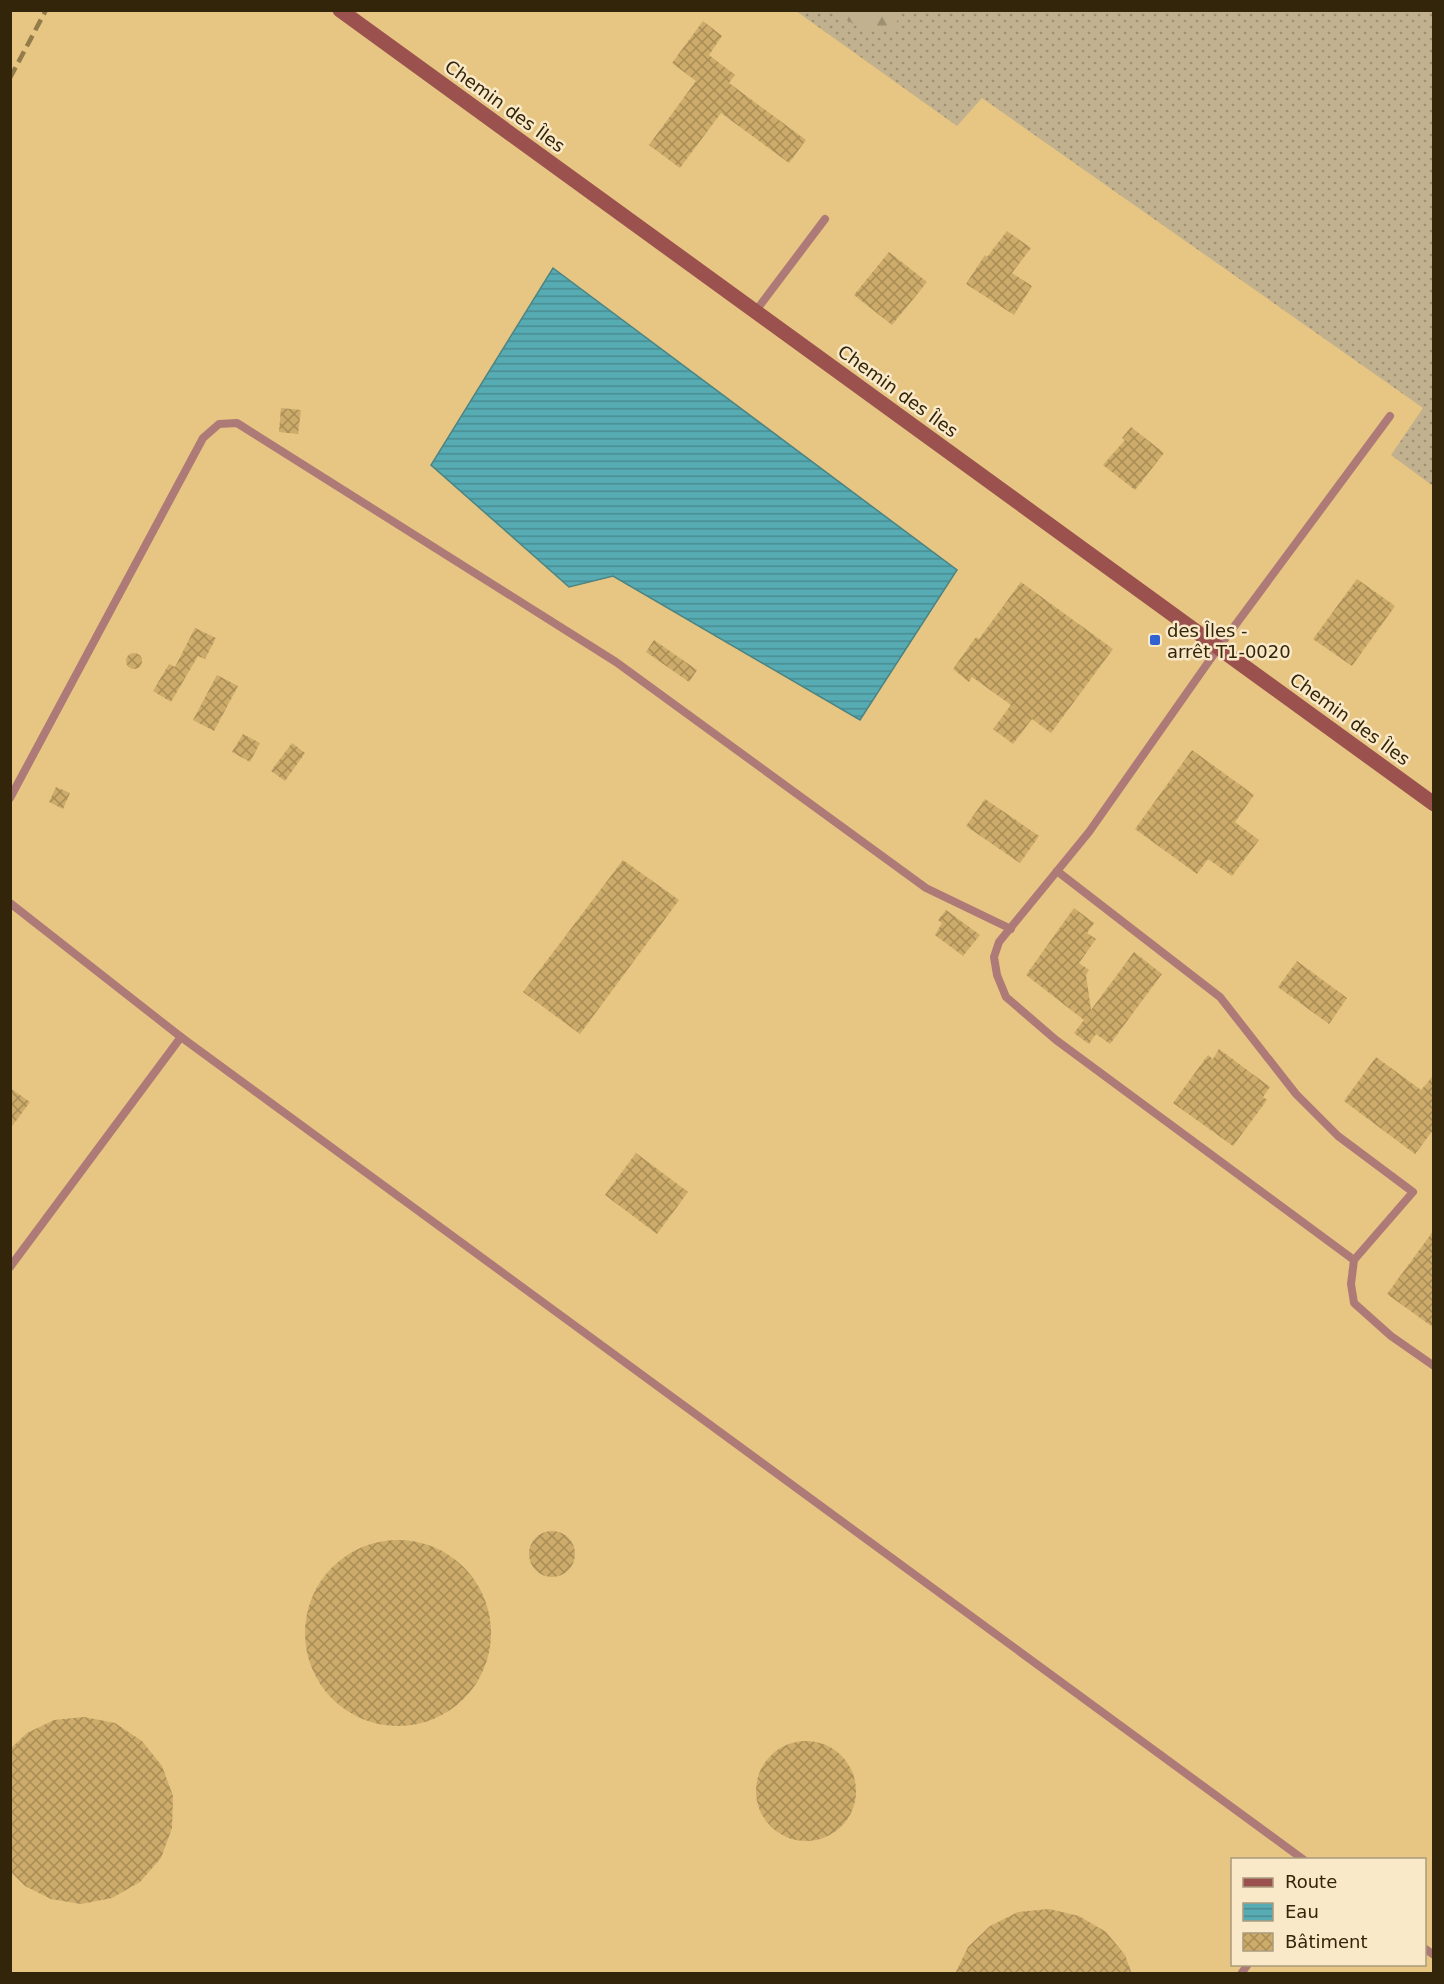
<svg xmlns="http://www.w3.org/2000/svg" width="1444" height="1984" font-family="'DejaVu Sans',sans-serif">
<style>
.grass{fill:url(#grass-dots)}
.forest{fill:url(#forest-firs)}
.water{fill:url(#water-rules);stroke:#4c8481;stroke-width:1.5}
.building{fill:url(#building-cross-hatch)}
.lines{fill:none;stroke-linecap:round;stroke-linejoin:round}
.lane{stroke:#ad7a77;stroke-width:8}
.secondary{stroke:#9b524f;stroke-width:15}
.rail{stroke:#937b4a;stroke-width:4.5;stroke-dasharray:12 6;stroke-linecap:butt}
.poi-dot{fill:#3162d1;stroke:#fae9c8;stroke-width:2}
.labels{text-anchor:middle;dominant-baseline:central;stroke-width:5;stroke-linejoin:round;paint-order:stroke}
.street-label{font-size:18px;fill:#322509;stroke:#fae9c8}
.poi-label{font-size:18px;fill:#322509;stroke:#fae9c8;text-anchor:start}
</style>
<defs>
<pattern id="grass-dots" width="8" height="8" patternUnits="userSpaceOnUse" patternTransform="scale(1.5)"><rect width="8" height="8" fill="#c2b18f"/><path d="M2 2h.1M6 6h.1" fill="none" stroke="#9e9073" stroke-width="1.8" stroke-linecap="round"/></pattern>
<pattern id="forest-firs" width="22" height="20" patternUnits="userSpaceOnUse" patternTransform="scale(1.5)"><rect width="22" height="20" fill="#c2b18f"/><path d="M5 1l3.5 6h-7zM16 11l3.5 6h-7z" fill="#9e9073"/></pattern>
<pattern id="water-rules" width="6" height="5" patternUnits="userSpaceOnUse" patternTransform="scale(1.5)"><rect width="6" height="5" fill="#57acb4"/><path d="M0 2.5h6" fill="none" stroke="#498c91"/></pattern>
<pattern id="building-cross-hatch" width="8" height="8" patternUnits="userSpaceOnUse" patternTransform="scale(1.5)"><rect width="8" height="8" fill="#cdac6b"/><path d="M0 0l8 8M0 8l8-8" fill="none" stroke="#a78c56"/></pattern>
</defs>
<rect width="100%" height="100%" fill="#e7c583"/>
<polygon class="grass" points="796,11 1433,11 1433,486 1391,455 1423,408 982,98 957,126"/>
<polygon class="forest" points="905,10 890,31 863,30 833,11"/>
<polygon class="water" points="553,268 957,570 860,720 613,576 569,587 431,465"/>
<g class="building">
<polygon points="703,21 722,36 709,55 735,75 729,83 806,140 789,163 721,113 680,168 649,145 696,81 672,63"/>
<polygon points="1007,231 1031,248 1012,273 1032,286 1014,315 966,284 985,255 987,257"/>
<polygon points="889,252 927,282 892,325 854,295"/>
<polygon points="281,408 301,410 298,434 279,432"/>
<polygon points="1131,427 1164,453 1135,490 1103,465 1125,440 1122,438"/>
<polygon points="1357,579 1395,606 1352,666 1313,639"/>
<polygon points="1021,582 1113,649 1051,733 1032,719 1013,744 993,729 1011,705 972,677 969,682 953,669 976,637 979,639"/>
<polygon points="195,628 216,638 205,659 198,656 171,702 153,691 169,664 175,667"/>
<polygon points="654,640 697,670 689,682 646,652"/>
<circle cx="134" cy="661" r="8"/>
<polygon points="217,675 238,686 214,731 193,720"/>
<polygon points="243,734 260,743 250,762 232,752"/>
<polygon points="292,743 305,753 285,781 271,771"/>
<polygon points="1192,750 1254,795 1235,822 1259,840 1232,876 1208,859 1197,874 1135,829"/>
<polygon points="56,787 70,793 63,809 49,802"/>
<polygon points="985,799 1039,836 1020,863 966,826"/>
<polygon points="623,860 679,900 580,1034 523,992"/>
<polygon points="1074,908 1094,923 1087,933 1096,939 1079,963 1089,970 1086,975 1091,1010 1134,952 1162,974 1110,1044 1096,1034 1089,1044 1074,1033 1084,1020 1026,975"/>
<polygon points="946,910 980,935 963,956 935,935 942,923 938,920"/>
<polygon points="1297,961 1347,998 1329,1024 1278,987"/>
<polygon points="1219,1049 1270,1087 1263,1097 1267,1100 1233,1146 1173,1103 1208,1055 1213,1059"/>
<polygon points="1376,1057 1421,1090 1434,1075 1434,1129 1415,1154 1344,1101"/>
<polygon points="10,1088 30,1102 10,1129"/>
<polygon points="636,1153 688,1192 657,1234 605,1195"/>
<polygon points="1434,1230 1434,1328 1387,1294"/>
<circle cx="552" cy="1554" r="23"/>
<circle cx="398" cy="1633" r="93"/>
<polygon points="84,1717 115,1723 142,1741 162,1766 173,1796 172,1828 161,1858 140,1882 112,1898 81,1904 51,1899 25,1886 10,1871 10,1749 27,1733 54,1720"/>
<circle cx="806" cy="1791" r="50"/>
<polygon points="1049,1909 1079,1916 1106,1932 1125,1955 1132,1974 955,1974 968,1947 990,1926 1018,1912"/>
</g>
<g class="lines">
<g class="lane">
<polyline points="755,312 825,219"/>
<polyline points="1390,416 1219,647 1089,832 999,942 994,957 997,975 1006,997 1056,1040 1354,1260 1351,1284 1354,1303 1391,1336 1434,1366"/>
<polyline points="10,798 203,438 219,424 237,423 616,662 926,888 1011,929"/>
<polyline points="1057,871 1220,997 1296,1094 1338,1136 1413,1192 1354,1260"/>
<polyline points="10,903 181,1037 1304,1860"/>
<polyline points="10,1267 181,1037"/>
<polyline points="1424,1948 1434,1955"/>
<polyline points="1241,1974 1248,1964"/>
</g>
<polyline class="secondary" points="340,10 1434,804"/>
<polyline class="rail" points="10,78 46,10"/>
</g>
<rect class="poi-dot" x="1149" y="634" width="12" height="12" rx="3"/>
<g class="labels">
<g class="street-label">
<text transform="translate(505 106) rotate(36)">Chemin des Îles</text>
<text transform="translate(898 391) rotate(36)">Chemin des Îles</text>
<text transform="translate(1350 719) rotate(36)">Chemin des Îles</text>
</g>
<g class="poi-label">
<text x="1167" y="630">des Îles -<tspan x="1167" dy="21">arrêt T1-0020</tspan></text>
</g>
</g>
<rect width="1444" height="1984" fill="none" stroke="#322509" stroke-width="24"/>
<rect x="1231" y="1858" width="195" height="108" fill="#fae9c8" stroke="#aa9b7c" stroke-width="1.5"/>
<rect x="1243" y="1878" width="30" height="9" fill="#9b524f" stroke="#aa9b7c" stroke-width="1.5"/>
<text x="1285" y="1888" font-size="18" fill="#322509">Route</text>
<rect x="1243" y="1903" width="30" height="18" fill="url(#water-rules)" stroke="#aa9b7c" stroke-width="1.5"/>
<text x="1285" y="1918" font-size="18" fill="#322509">Eau</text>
<rect x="1243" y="1933" width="30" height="18" fill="url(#building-cross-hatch)" stroke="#aa9b7c" stroke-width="1.5"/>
<text x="1285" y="1948" font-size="18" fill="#322509">Bâtiment</text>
</svg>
